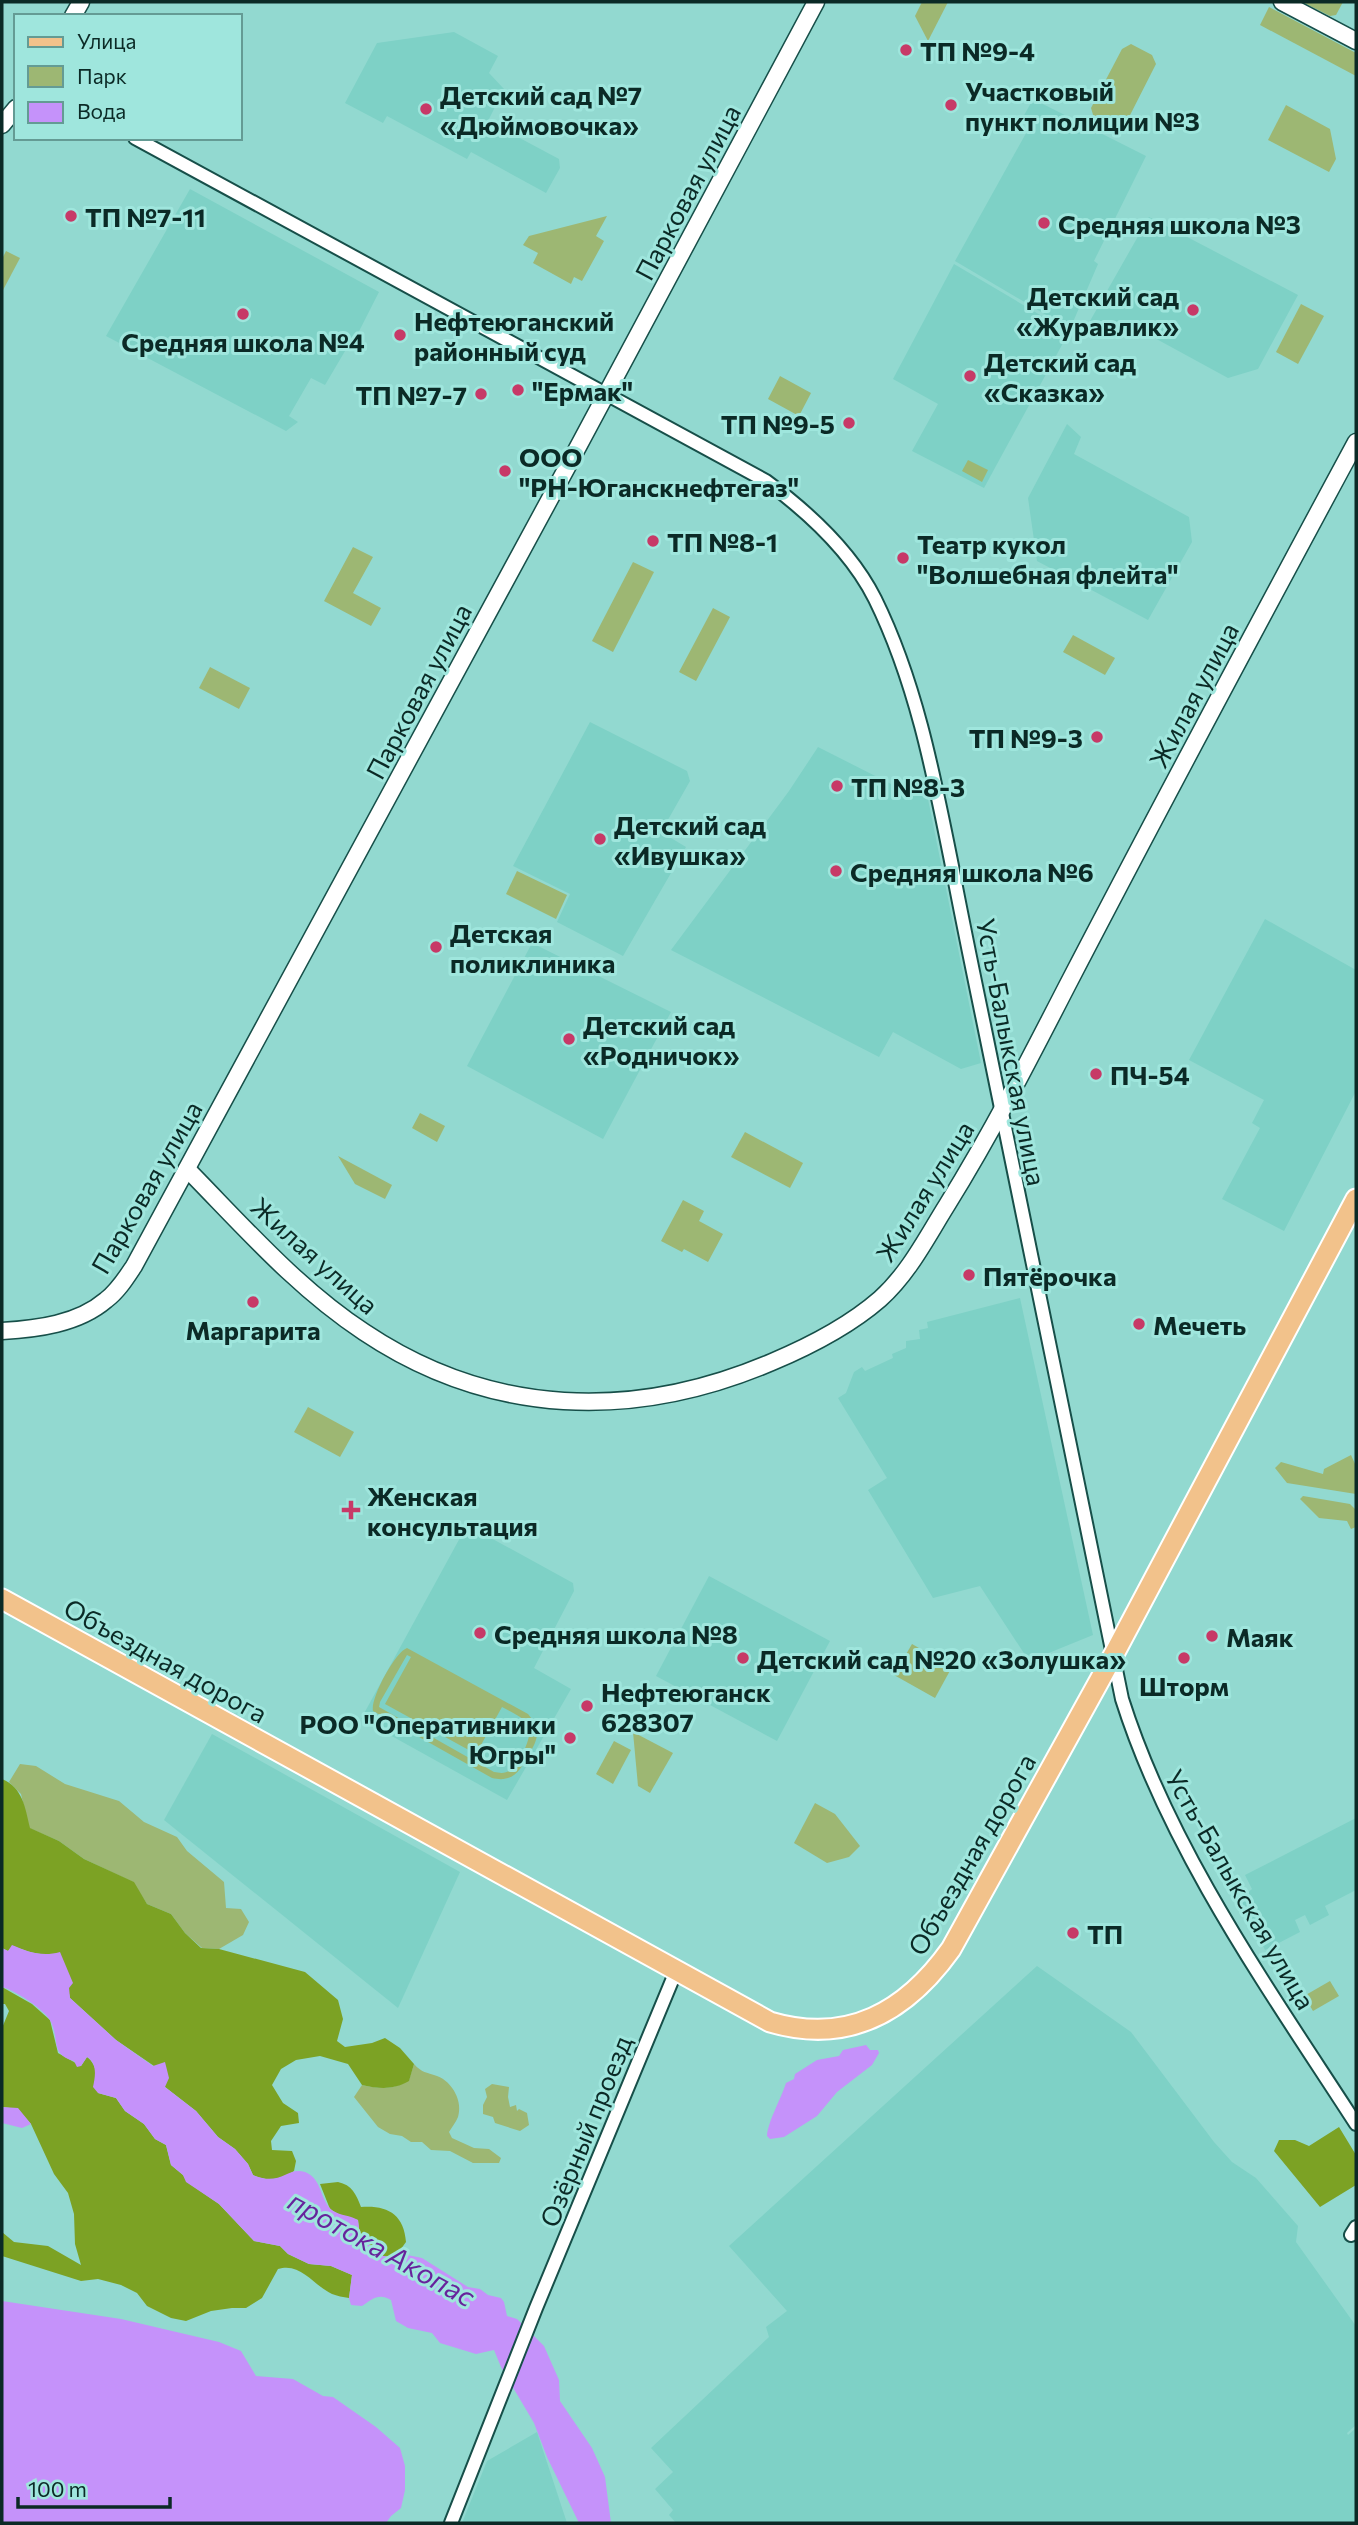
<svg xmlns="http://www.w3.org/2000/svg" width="1358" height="2525" font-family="Commissioner,sans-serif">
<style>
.built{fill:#7ed1c6}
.green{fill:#9db773;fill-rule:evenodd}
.forest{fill:#7ca224}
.water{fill:#c592fa}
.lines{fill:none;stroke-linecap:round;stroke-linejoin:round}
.street-casing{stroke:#174f49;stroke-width:16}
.secondary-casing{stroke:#174f49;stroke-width:19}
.primary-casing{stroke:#fff;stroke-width:23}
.street{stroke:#fff;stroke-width:12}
.secondary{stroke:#fff;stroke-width:16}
.primary{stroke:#f2c28b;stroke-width:19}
.poi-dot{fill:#c73967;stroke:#9fe6dd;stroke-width:2.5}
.labels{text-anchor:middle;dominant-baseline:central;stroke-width:6;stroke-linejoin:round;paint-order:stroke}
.poi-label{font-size:26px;font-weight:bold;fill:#0b2a26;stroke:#9fe6dd;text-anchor:start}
.street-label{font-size:26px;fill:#0b2a26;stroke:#9fe6dd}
.water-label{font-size:28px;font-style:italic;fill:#67239c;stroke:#9fe6dd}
</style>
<rect width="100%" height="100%" fill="#92d9d0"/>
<g class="built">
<polygon points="454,32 498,56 489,73 504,89 488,121 559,159 560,168 546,193 471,152 467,159 387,116 383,123 345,103 377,43"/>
<polygon points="1033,99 1146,156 1094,261 1098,264 1070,329 955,261 1030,126 1021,121"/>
<polygon points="190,189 379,292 351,347 348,346 325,385 311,378 289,416 298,422 286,431 106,336"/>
<polygon points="1149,217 1298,295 1258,369 1228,378 1129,324 1101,336 1086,328"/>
<polygon points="954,264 1069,332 984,488 912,451 938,404 893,379"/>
<polygon points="1067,424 1081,437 1074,454 1189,517 1192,542 1148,620 1037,561 1028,498"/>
<polygon points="590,722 687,771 690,781 661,832 686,847 623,956 557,922 570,894 513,866"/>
<polygon points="818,747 901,789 925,784 981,1063 961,1069 893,1032 879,1057 671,950 789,791"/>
<polygon points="1265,919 1356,970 1356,1091 1284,1231 1222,1199 1260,1128 1252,1123 1264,1100 1189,1060"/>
<polygon points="532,943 671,1012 603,1139 467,1066"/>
<polygon points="1020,1298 1093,1635 1029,1661 980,1586 933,1598 868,1490 887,1478 838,1398 846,1393 854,1372 862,1367 865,1371 893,1358 892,1354 906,1348 906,1341 920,1339 919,1330 928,1328 927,1322"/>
<polygon points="480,1532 573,1583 574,1591 534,1668 571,1689 507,1800 361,1719 461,1536"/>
<polygon points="709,1576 830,1641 777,1741 656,1676"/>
<polygon points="212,1734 460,1872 398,2008 164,1820"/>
<polygon points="1356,1818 1356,1890 1325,1906 1329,1915 1310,1925 1305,1915 1295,1920 1300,1932 1265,1950 1240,1899 1252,1889 1245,1875"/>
<polygon points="1037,1966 1131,2032 1214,2142 1232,2162 1256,2178 1298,2226 1296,2242 1356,2326 1356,2425 1347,2433 1348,2435 1356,2428 1356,2523 676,2523 669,2515 673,2510 655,2489 673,2472 651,2448 769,2337 766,2327 787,2311 729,2246"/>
<polygon points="537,2432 567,2523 462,2523 487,2461"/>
</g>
<g class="green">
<polygon points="922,2 948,2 928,41 915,16"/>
<polygon points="1302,2 1343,2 1336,15 1330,16"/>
<polygon points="1269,7 1356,53 1356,76 1260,25"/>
<path d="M 1131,44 L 1152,55 L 1156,64 L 1125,125 C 1114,134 1104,124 1094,118 L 1091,108 L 1122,49 Z"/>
<polygon points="1286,105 1330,129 1336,159 1329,172 1268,140"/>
<polygon points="607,216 596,236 604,241 582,281 574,277 571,284 533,263 538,253 523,245 529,236"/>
<polygon points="6,251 20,258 2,292 2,259"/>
<polygon points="1301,304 1324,316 1298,364 1276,352"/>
<polygon points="780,376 811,393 799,416 768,399"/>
<polygon points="968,460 988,470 982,482 962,471"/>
<polygon points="353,547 373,557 353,593 381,608 371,626 324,601"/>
<polygon points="633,562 654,572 613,652 592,641"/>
<polygon points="713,608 730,617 696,681 679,672"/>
<polygon points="1073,635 1115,658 1105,675 1063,652"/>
<polygon points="210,667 250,688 239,709 199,688"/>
<polygon points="517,871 567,895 556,919 506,894"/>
<polygon points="420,1113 445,1126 437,1142 412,1128"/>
<polygon points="745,1132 803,1163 790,1188 731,1157"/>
<polygon points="338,1156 392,1185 385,1199 355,1184"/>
<polygon points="683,1200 704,1211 699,1221 723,1234 708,1262 684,1249 682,1252 661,1241"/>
<polygon points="308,1407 354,1432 340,1457 294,1432"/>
<polygon points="1351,1455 1356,1466 1356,1494 1287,1483 1275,1468 1281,1462 1323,1474 1324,1469"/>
<polygon points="1303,1496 1350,1504 1356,1510 1356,1527 1351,1529 1347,1521 1319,1518 1300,1499"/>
<polygon points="912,1644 952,1667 935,1698 894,1675"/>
<path d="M 407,1648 L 528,1714 C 533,1720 537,1725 537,1733 C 537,1741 533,1747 529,1754 C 520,1771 513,1783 492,1778 L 373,1711 C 370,1699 395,1652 407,1648 ZM 407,1655 L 411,1657 L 385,1704 L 476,1754 L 502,1707 C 511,1712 524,1717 529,1726 C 533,1736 519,1765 510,1770 C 505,1774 500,1773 494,1772 L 379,1707 L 380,1702 Z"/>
<polygon points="633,1732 673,1753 650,1793 638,1786"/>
<polygon points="614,1741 631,1750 613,1784 596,1774"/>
<polygon points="20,1764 36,1766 65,1784 119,1801 144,1822 177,1837 187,1851 224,1882 226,1908 241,1909 249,1922 243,1935 219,1949 202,1948 185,1933 171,1914 147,1904 133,1882 84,1859 59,1841 29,1828 21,1794 9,1782"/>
<polygon points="815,1803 835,1814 860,1846 849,1857 827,1863 794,1843"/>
<polygon points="1330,1981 1339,1996 1313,2011 1304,1996"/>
<path d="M 414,2064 C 422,2073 426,2072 437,2076 C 453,2082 463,2102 458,2117 C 456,2122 452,2127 449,2132 L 452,2138 L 474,2148 L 489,2149 L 501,2158 L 499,2163 L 473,2163 L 450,2151 L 431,2150 L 422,2142 L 411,2142 L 402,2136 L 390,2134 L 378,2127 L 354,2097 L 362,2085 C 380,2089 393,2090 409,2080 Z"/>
<polygon points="492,2084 509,2087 508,2097 510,2107 516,2105 517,2111 519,2109 527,2113 529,2125 520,2131 495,2123 493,2117 483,2114 483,2105 487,2097 485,2089"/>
</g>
<g class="forest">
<path d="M 2,1779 C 23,1788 25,1807 30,1828 L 59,1841 L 84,1859 L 134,1882 L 147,1904 L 171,1914 L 185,1933 L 201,1948 L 219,1949 L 305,1972 L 338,2000 L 343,2019 L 337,2041 L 345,2047 L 372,2043 L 385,2038 L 400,2048 L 414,2064 L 409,2081 C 393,2090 380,2089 362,2085 L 348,2064 L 320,2056 L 296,2060 L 281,2069 L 272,2085 L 283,2103 L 298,2113 L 299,2123 L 281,2126 L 271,2141 L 272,2150 L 292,2151 L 296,2161 L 294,2171 C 279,2180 268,2182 253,2175 L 248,2164 L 235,2149 L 218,2137 L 196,2111 L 165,2087 L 154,2066 L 116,2040 L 70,1998 L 60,1953 C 42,1957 29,1952 13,1946 L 8,1951 L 2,1948 Z"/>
<path d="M 2,1987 L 32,2004 L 50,2020 L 58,2053 L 81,2066 L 87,2057 C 98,2065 97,2080 98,2093 L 116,2098 L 125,2111 L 144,2124 L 155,2139 L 166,2145 L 171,2165 L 183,2175 L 187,2182 L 219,2204 L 254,2241 L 280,2246 L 288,2254 L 309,2264 L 331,2266 L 352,2275 L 349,2298 C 343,2297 337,2296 332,2294 C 313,2285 301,2262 278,2269 L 262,2298 L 246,2308 L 232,2308 L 211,2311 L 186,2321 L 171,2318 L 147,2306 L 137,2293 L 121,2285 L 98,2279 L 81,2281 L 2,2256 L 2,2232 L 14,2242 L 48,2246 L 81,2265 L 75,2244 L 74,2214 L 68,2193 L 54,2174 L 31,2124 L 18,2109 L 2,2107 L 2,2028 L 9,2011 L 5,2004 L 2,2004 Z"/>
<polygon points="1339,2127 1356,2155 1356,2185 1320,2207 1274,2151 1279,2140 1295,2140 1309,2146"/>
<path d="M 338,2182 C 352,2185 356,2194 361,2207 C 387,2205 404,2214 406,2242 L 398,2253 L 391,2257 L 383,2256 L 360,2237 L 358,2220 L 340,2215 L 330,2209 L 320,2184 Z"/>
</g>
<g class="water">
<path d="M 12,1945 C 28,1952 42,1957 60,1952 L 73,1983 L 69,1988 L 70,1998 L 116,2040 L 153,2066 L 165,2062 L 169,2078 L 165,2087 L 196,2111 L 218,2137 L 235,2149 L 248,2164 L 253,2175 C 281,2187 287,2166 305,2172 C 323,2179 319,2200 333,2211 C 341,2216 350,2215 358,2220 L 360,2237 L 383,2256 L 391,2257 L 398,2253 L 422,2258 L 468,2287 L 480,2289 L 488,2295 L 501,2298 L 504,2302 L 507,2316 L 517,2319 L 544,2346 L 559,2380 L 560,2401 L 592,2448 L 605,2477 L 611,2523 L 579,2523 L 547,2457 L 534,2423 L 501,2367 L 494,2350 L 476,2354 L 440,2343 L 432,2333 L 408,2328 L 396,2321 L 391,2300 C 379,2293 373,2298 362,2306 L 351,2305 L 349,2298 L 352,2275 L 331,2266 L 309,2264 L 288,2254 L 280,2246 L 254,2241 L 219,2204 L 186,2182 L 183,2175 L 171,2165 L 166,2145 L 155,2139 L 144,2124 L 125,2111 L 116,2098 L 98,2093 L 93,2087 C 95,2077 98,2064 87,2057 L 81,2066 L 77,2067 L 74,2061 C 50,2054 60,2042 51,2022 C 46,2010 14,1990 2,1987 L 2,1948 L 8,1951 Z"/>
<path d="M 866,2045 L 870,2050 L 878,2050 L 879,2053 L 872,2065 L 837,2092 L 817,2116 L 784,2137 L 770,2139 L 767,2136 C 768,2121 781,2099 786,2083 L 794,2079 L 795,2074 L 817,2060 L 839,2056 L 843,2050 Z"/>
<polygon points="2,2107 18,2108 31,2124 22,2128 2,2123"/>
<polygon points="2,2301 121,2319 219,2342 241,2351 256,2376 293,2379 323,2396 333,2397 376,2427 400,2448 405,2466 405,2490 401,2508 391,2516 386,2523 2,2523"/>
</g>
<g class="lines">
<g class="street-casing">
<g id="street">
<path d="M 135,138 L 766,481 C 808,512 851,551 875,599 C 916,682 934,776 952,866 C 962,919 973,972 984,1025 C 1029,1250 1077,1474 1122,1699 C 1170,1851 1270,1991 1356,2124"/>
<polyline points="1351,2235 1356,2227"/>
<polyline points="451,2523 536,2308 676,1971"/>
</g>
</g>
<g class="secondary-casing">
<g id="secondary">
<polyline points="1282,2 1356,41"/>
<polyline points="73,16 81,2"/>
<polyline points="2,125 16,108"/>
<path d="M 187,1169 C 243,1226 297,1288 364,1332 C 491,1417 634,1421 772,1362 C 810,1346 849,1326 880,1299 C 909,1273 927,1237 947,1205 C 991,1134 1029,1060 1067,986 C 1162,803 1259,622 1356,442"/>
<path d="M 2,1331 C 37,1329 78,1324 106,1300 C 118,1291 126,1278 134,1266 L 571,460 L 816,2"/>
</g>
</g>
<g class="primary-casing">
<path id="primary" d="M 2,1599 L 770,2022 C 848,2045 906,2012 951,1949 L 1113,1656 L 1356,1199"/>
</g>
<use href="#street" class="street"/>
<use href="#secondary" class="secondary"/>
<use href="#primary" class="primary"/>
</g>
<g class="poi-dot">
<circle cx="906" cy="50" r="7"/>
<circle cx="951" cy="105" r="7"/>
<circle cx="426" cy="109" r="7"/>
<circle cx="71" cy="216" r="7"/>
<circle cx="1044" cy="223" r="7"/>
<circle cx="1193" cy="310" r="7"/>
<circle cx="243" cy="314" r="7"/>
<circle cx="400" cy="335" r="7"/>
<circle cx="970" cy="376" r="7"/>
<circle cx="518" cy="390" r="7"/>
<circle cx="481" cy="394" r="7"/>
<circle cx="849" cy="423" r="7"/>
<circle cx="505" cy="471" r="7"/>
<circle cx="653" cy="541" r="7"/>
<circle cx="903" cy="558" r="7"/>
<circle cx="1097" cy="737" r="7"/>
<circle cx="837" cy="786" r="7"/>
<circle cx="600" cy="839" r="7"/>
<circle cx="836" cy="871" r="7"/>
<circle cx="436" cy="947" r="7"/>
<circle cx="569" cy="1039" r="7"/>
<circle cx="1096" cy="1074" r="7"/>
<circle cx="969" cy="1275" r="7"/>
<circle cx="253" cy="1302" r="7"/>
<circle cx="1139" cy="1324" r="7"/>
<path d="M347.5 1499.5h7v7h7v7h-7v7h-7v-7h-7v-7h7z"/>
<circle cx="480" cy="1633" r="7"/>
<circle cx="1212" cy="1636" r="7"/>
<circle cx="743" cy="1658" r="7"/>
<circle cx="1184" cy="1658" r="7"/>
<circle cx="587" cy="1706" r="7"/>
<circle cx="570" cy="1738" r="7"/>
<circle cx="1073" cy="1933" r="7"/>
</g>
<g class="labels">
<g class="poi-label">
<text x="920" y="50">ТП №9-4</text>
<text x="965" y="90">Участковый<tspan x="965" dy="30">пункт полиции №3</tspan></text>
<text x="440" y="94">Детский сад №7<tspan x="440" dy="30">«Дюймовочка»</tspan></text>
<text x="85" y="216">ТП №7-11</text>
<text x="1058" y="223">Средняя школа №3</text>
<text x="1179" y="295" text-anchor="end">Детский сад<tspan x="1179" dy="30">«Журавлик»</tspan></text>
<text x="414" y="320">Нефтеюганский<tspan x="414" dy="30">районный суд</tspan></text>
<text x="243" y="341" text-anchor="middle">Средняя школа №4</text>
<text x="984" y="361">Детский сад<tspan x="984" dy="30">«Сказка»</tspan></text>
<text x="532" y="390">"Ермак"</text>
<text x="467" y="394" text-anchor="end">ТП №7-7</text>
<text x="835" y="423" text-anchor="end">ТП №9-5</text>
<text x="519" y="456">ООО<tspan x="519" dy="30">"РН-Юганскнефтегаз"</tspan></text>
<text x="667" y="541">ТП №8-1</text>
<text x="917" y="543">Театр кукол<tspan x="917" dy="30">"Волшебная флейта"</tspan></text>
<text x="1083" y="737" text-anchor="end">ТП №9-3</text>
<text x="851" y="786">ТП №8-3</text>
<text x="614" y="824">Детский сад<tspan x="614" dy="30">«Ивушка»</tspan></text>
<text x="850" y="871">Средняя школа №6</text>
<text x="450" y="932">Детская<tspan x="450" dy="30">поликлиника</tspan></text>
<text x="583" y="1024">Детский сад<tspan x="583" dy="30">«Родничок»</tspan></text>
<text x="1110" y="1074">ПЧ-54</text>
<text x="983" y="1275">Пятёрочка</text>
<text x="1153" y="1324">Мечеть</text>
<text x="253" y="1329" text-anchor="middle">Маргарита</text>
<text x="367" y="1495">Женская<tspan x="367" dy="30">консультация</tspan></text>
<text x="494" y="1633">Средняя школа №8</text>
<text x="1226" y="1636">Маяк</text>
<text x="757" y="1658">Детский сад №20 «Золушка»</text>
<text x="1184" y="1685" text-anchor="middle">Шторм</text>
<text x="601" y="1691">Нефтеюганск<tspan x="601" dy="30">628307</tspan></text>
<text x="556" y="1723" text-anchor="end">РОО "Оперативники<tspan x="556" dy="30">Югры"</tspan></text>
<text x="1087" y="1933">ТП</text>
</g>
<g class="street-label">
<text transform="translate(687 192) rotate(-62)">Парковая улица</text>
<text transform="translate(418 691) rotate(-62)">Парковая улица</text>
<text transform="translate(1193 695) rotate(-62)">Жилая улица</text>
<text transform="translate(1012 1052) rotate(79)">Усть-Балыкская улица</text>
<text transform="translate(146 1187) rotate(-60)">Парковая улица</text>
<text transform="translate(924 1191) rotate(-58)">Жилая улица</text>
<text transform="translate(315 1255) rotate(42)">Жилая улица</text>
<text transform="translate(166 1660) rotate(29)">Объездная дорога</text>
<text transform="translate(971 1854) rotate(-60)">Объездная дорога</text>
<text transform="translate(1241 1889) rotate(60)">Усть-Балыкская улица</text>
<text transform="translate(585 2131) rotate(-68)">Озёрный проезд</text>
</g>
<g class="water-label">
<text transform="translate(382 2248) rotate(29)">протока Акопас</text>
</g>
</g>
<rect width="1358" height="2525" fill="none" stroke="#0b2a26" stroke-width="7"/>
<rect x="14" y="14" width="228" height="126" fill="#9fe6dd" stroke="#649b94" stroke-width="2"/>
<rect x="28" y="37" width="35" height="10" fill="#f2c28b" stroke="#649b94" stroke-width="2"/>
<text x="77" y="49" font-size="21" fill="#0b2a26">Улица</text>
<rect x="28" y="66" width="35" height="21" fill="#9db773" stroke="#649b94" stroke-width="2"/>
<text x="77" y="84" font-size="21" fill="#0b2a26">Парк</text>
<rect x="28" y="102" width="35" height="21" fill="#c592fa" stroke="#649b94" stroke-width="2"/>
<text x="77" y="119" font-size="21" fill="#0b2a26">Вода</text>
<path d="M18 2497v10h152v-10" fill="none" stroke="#0b2a26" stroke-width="3.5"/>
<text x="28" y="2497" font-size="21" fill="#0b2a26" stroke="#9fe6dd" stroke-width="5" paint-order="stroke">100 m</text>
</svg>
